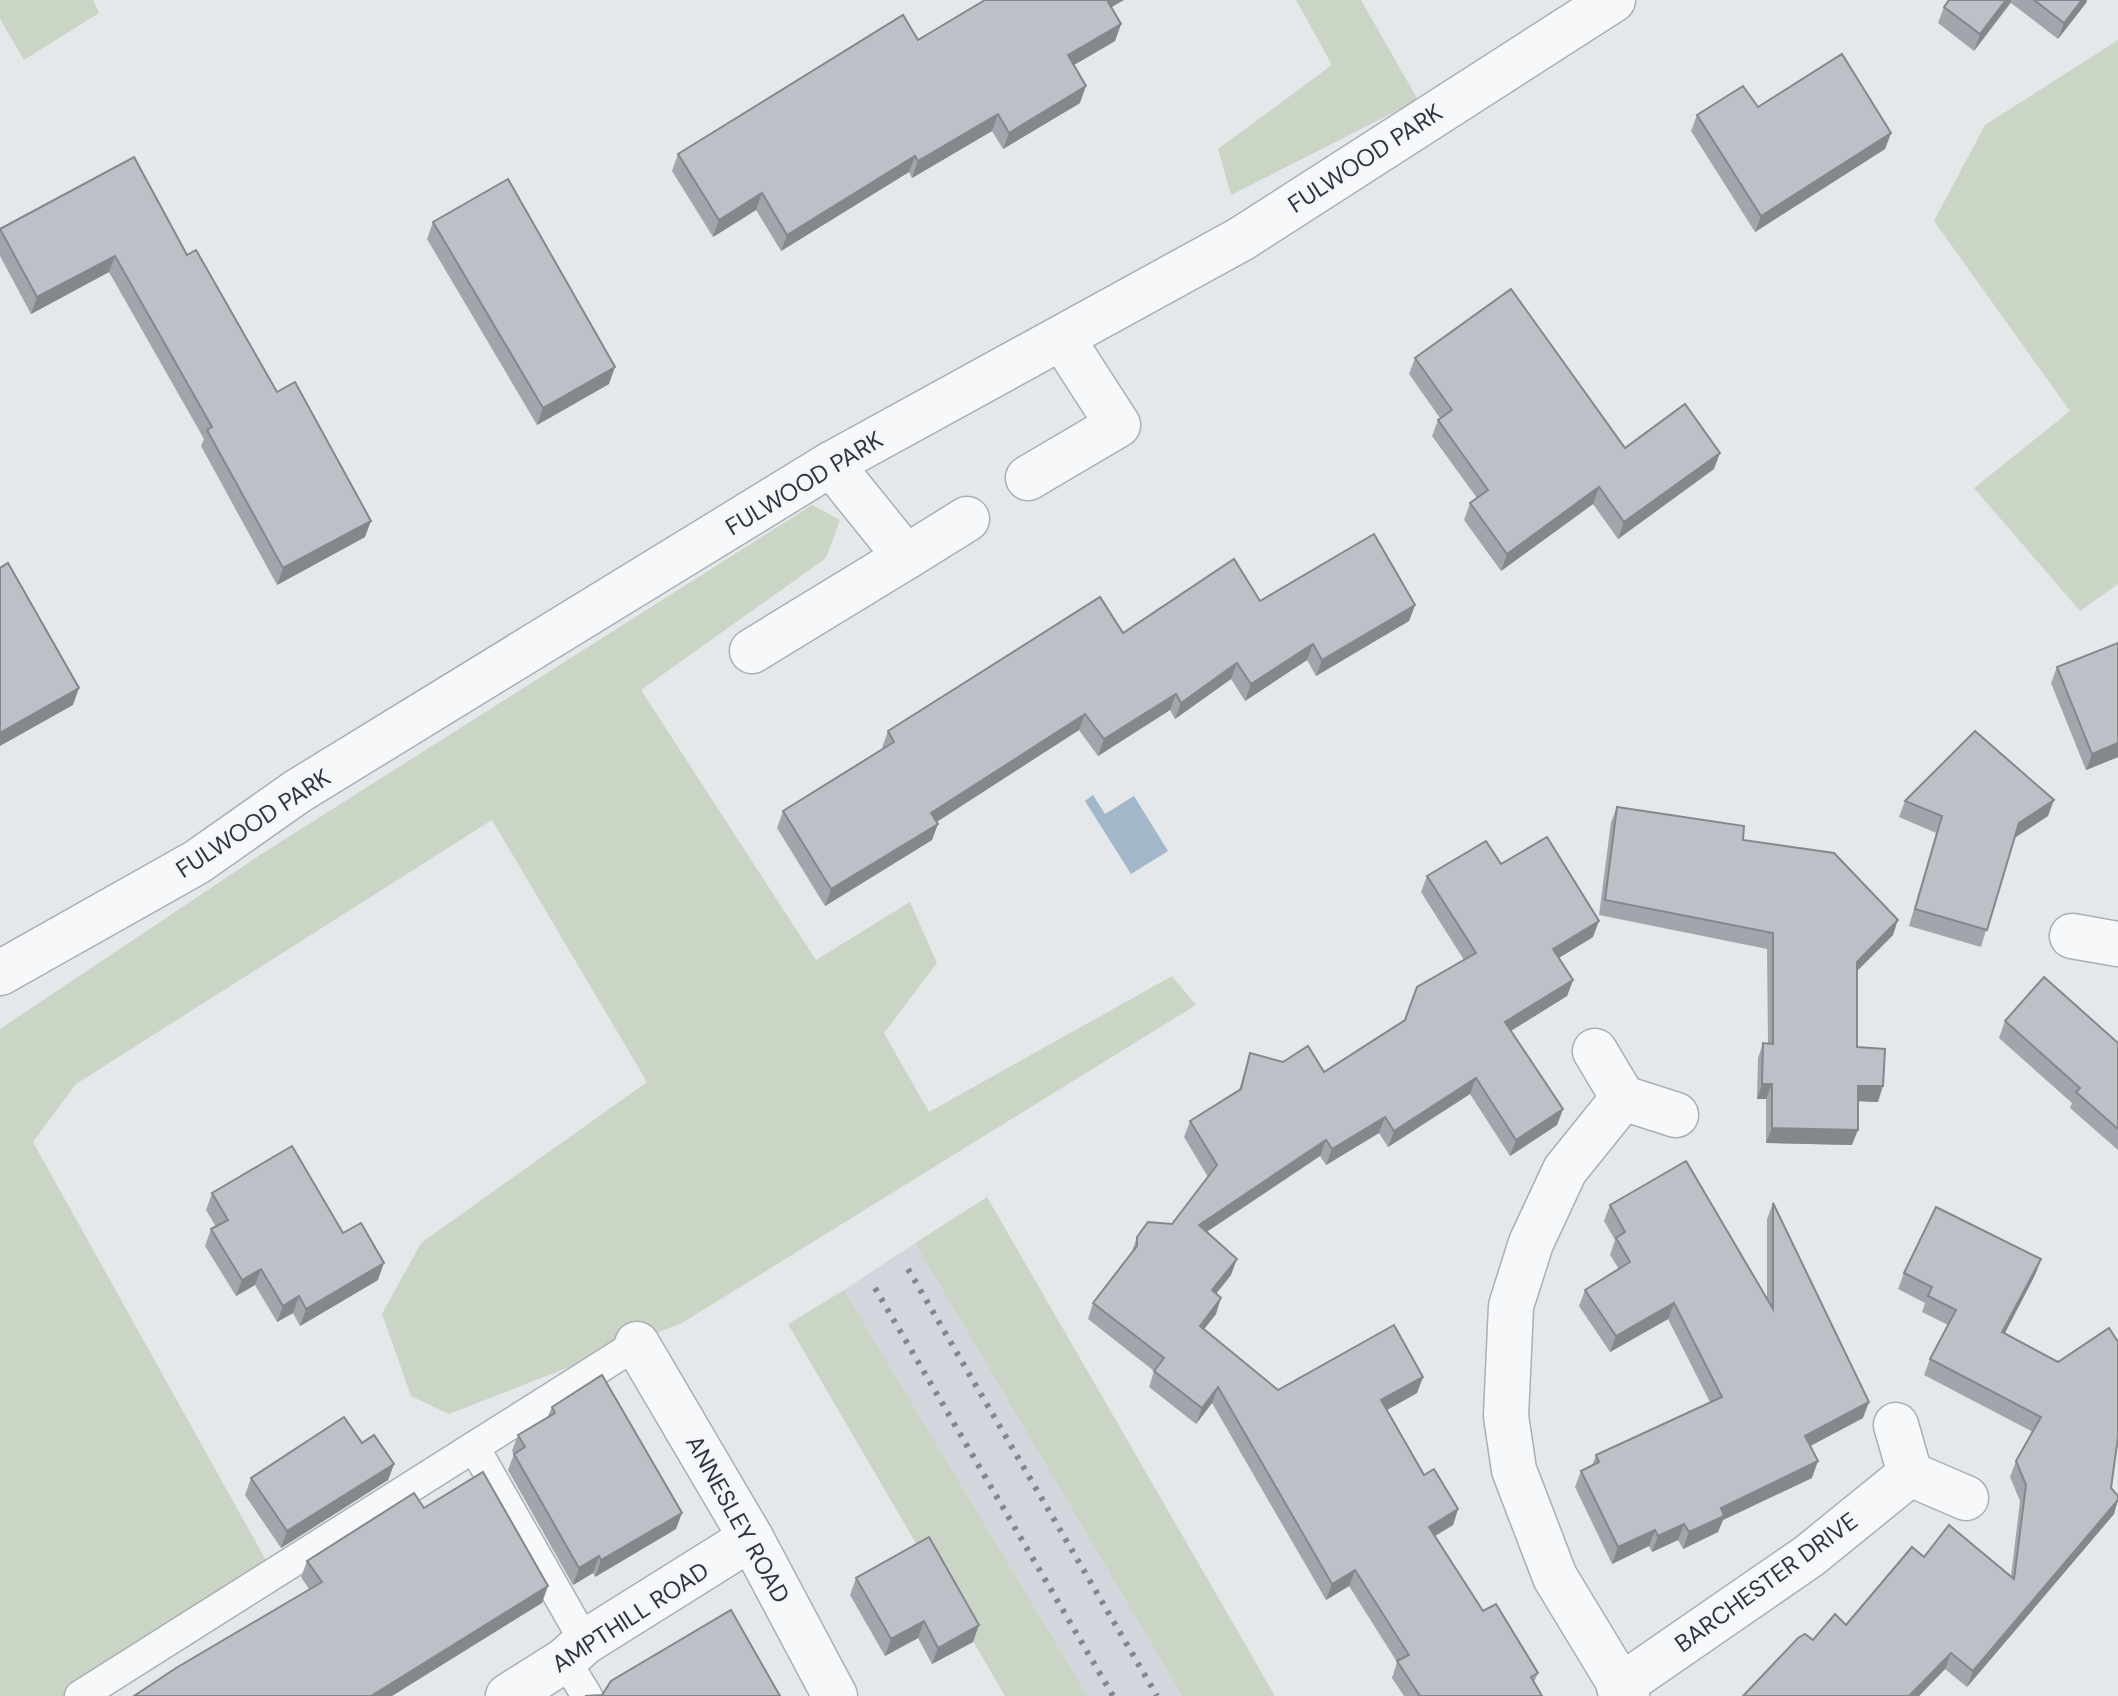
<svg xmlns="http://www.w3.org/2000/svg" width="2118" height="1696" font-family="'DM Sans',sans-serif">
<style>
.built{fill:#d3d7dd}
.green{fill:#cbd5c6}
.water{fill:#a2b7c9}
.lines{fill:none;stroke-linecap:round;stroke-linejoin:round}
.lane-casing{stroke:#a9afb5;stroke-width:33}
.street-casing{stroke:#a9afb5;stroke-width:47}
.lane{stroke:#f7f8fa;stroke-width:30}
.street{stroke:#f7f8fa;stroke-width:44}
.rail{stroke:#7e8894;stroke-width:6;stroke-dasharray:4 8;stroke-linecap:butt}
.wall{fill:#a2a6ac}
.shaded-wall{fill:#84878c}
.building{fill:#bcc1c8;stroke:#84878c;stroke-width:2}
.labels{text-anchor:middle;dominant-baseline:central;stroke-width:6;stroke-linejoin:round;paint-order:stroke}
.street-label{font-size:24px;fill:#2c3643;stroke:#f4f6f9}
</style>
<rect width="100%" height="100%" fill="#e4e8eb"/>
<polygon class="built" points="915,1243 1182,1696 1088,1696 844,1290"/>
<g class="green">
<polygon points="0,0 93,0 99,13 24,60 0,19"/>
<polygon points="1296,0 1361,0 1418,100 1231,195 1218,149 1332,65"/>
<polygon points="2118,40 2118,584 2080,611 1974,488 2070,411 1934,221 1985,125"/>
<polygon points="812,505 840,520 826,558 641,690 816,960 910,902 937,963 884,1033 929,1112 1172,976 1196,1005 682,1323 449,1414 411,1396 382,1314 421,1243 647,1082 492,820 76,1084 33,1142 272,1571 69,1696 0,1696 0,1029 260,855"/>
<polygon points="987,1197 1275,1696 1182,1696 915,1243"/>
<polygon points="844,1290 1088,1696 1005,1696 788,1324"/>
</g>
<polygon class="water" points="1093,795 1105,814 1134,796 1168,851 1131,874 1085,801"/>
<g class="lines">
<g class="lane-casing">
<g id="lane">
<polyline points="585,1642 474,1447 637,1344"/>
<polyline points="565,1660 587,1696"/>
<polyline points="80,1696 474,1447"/>
</g>
</g>
<g class="street-casing">
<g id="street">
<polyline points="1028,478 1118,425 1062,338"/>
<polyline points="906,557 967,519"/>
<polyline points="752,651 906,557 831,464"/>
<polyline points="2072,936 2118,944"/>
<polyline points="0,973 197,862 298,791 831,464 1241,239 1613,0"/>
<polyline points="1595,1051 1623,1098 1676,1115"/>
<polyline points="1623,1098 1565,1170 1531,1243 1511,1306 1506,1416 1514,1470 1555,1577 1627,1696"/>
<polyline points="637,1344 751,1538 835,1696"/>
<polyline points="1896,1425 1910,1474 1966,1498"/>
<polyline points="1619,1687 1809,1556 1910,1474"/>
<polyline points="508,1696 565,1660 585,1642 751,1538"/>
</g>
</g>
<use href="#lane" class="lane"/>
<use href="#street" class="street"/>
<g class="rail">
<polyline points="908,1269 1157,1696"/>
<polyline points="875,1288 1113,1696"/>
</g>
</g>
<g class="wall">
<polygon points="1949,0 2087,0 2086,3 2058,39 2011,3 1974,51 1938,23 1944,7"/>
<polygon points="1111,7 1121,24 1115,41 1074,65 1080,103 1003,149 992,131 912,178 909,172 781,251 756,210 713,237 672,171 678,154"/>
<polygon points="1758,107 1891,133 1885,149 1755,232 1691,131 1697,115"/>
<polygon points="433,222 609,384 537,425 427,239"/>
<polygon points="0,229 187,255 277,392 365,537 277,585 201,446 204,439 109,272 31,314 0,256"/>
<polygon points="1415,358 1625,448 1714,469 1618,539 1593,504 1501,571 1464,520 1470,503 1477,498 1432,436 1438,420 1440,418 1409,374"/>
<polygon points="1260,601 1415,605 1409,621 1316,676 1307,660 1245,701 1231,679 1175,719 1170,710 1098,756 1079,730 937,822 932,840 825,906 777,828 783,811 882,749 882,748 888,731 1123,633"/>
<polygon points="2057,667 2118,757 2086,770 2051,683"/>
<polygon points="1905,801 2048,816 2014,838 1981,947 1909,926 1936,833 1899,817"/>
<polygon points="1617,807 1743,840 1893,935 1857,971 1857,1047 1878,1102 1858,1101 1852,1145 1766,1143 1766,1099 1757,1099 1758,1058 1763,1043 1768,1043 1767,949 1599,915 1611,822"/>
<polygon points="1501,864 1593,937 1559,958 1573,980 1567,996 1511,1031 1563,1109 1557,1125 1510,1156 1470,1094 1388,1147 1379,1133 1326,1165 1320,1156 1206,1232 1231,1275 1216,1294 1216,1314 1204,1329 1278,1390 1423,1377 1417,1393 1387,1410 1424,1475 1458,1509 1453,1525 1435,1536 1483,1611 1538,1673 1534,1682 1542,1696 1404,1696 1392,1678 1397,1662 1349,1586 1326,1600 1212,1403 1196,1424 1149,1387 1154,1371 1088,1319 1093,1303 1131,1254 1137,1237 1172,1224 1208,1177 1184,1137 1190,1121 1239,1090 1250,1053 1324,1072 1405,1020 1464,960 1421,892 1427,876"/>
<polygon points="2005,1021 2118,1043 2118,1150 2070,1108 2072,1103 1999,1038"/>
<polygon points="212,1193 343,1233 378,1280 300,1326 293,1313 277,1322 255,1285 236,1296 205,1246 211,1229 216,1227 206,1210"/>
<polygon points="1773,1203 1863,1418 1810,1446 1812,1478 1723,1520 1718,1532 1683,1549 1678,1540 1652,1552 1649,1546 1612,1564 1575,1487 1581,1471 1592,1466 1596,1455 1710,1402 1668,1319 1610,1352 1579,1306 1585,1290 1619,1269 1610,1255 1615,1240 1604,1221 1610,1205 1767,1299 1767,1219"/>
<polygon points="2041,1259 2035,1275 2005,1333 2111,1488 2114,1514 1967,1687 1945,1669 1919,1696 1743,1696 1813,1640 1846,1625 1924,1557 2011,1576 2020,1501 2010,1477 2016,1461 2033,1432 1924,1375 1930,1359 1948,1325 1922,1312 1925,1303 1898,1289 1904,1273"/>
<polygon points="552,1407 676,1529 595,1577 593,1573 573,1585 508,1470 514,1454 512,1451 518,1435 547,1418"/>
<polygon points="362,1443 394,1464 388,1480 281,1548 245,1495 251,1478"/>
<polygon points="424,1508 542,1603 309,1589 301,1577 307,1561"/>
<polygon points="856,1578 973,1642 932,1664 918,1638 885,1656 850,1595"/>
</g>
<g class="shaded-wall">
<polygon points="1105,0 1124,0 1100,14"/>
<polygon points="2006,0 2012,0 1974,51 1980,34"/>
<polygon points="2082,0 2087,0 2086,3 2058,39 2064,23"/>
<polygon points="1121,24 1115,41 1062,72 1068,55"/>
<polygon points="1086,86 1080,103 1003,149 1009,133"/>
<polygon points="998,114 992,131 912,178 918,161"/>
<polygon points="1891,133 1885,149 1755,232 1761,216"/>
<polygon points="915,156 909,172 781,251 787,235"/>
<polygon points="762,193 756,210 713,237 719,220"/>
<polygon points="115,256 109,272 31,314 37,297"/>
<polygon points="615,367 609,384 537,425 543,408"/>
<polygon points="1720,453 1714,469 1618,539 1624,522"/>
<polygon points="1599,487 1593,504 1501,571 1507,554"/>
<polygon points="371,521 365,537 277,585 283,568"/>
<polygon points="1415,605 1409,621 1316,676 1322,660"/>
<polygon points="1313,644 1307,660 1245,701 1251,684"/>
<polygon points="1237,663 1231,679 1175,719 1181,703"/>
<polygon points="79,688 73,705 0,746 0,733"/>
<polygon points="1176,694 1170,710 1098,756 1104,739"/>
<polygon points="1085,714 1079,730 925,829 931,813"/>
<polygon points="2118,743 2118,757 2086,770 2092,754"/>
<polygon points="2054,800 2048,816 2013,839 2019,823"/>
<polygon points="938,824 932,840 825,906 831,889"/>
<polygon points="1898,920 1893,935 1851,977 1857,962"/>
<polygon points="1599,921 1593,937 1547,965 1553,949"/>
<polygon points="1573,980 1567,996 1499,1038 1505,1022"/>
<polygon points="1476,1078 1470,1094 1388,1147 1394,1131"/>
<polygon points="1762,1084 1772,1084 1766,1099 1757,1099"/>
<polygon points="1858,1086 1883,1086 1878,1102 1852,1101"/>
<polygon points="1563,1109 1557,1125 1510,1156 1516,1140"/>
<polygon points="1385,1117 1379,1133 1326,1165 1332,1149"/>
<polygon points="1772,1128 1858,1130 1852,1145 1766,1143"/>
<polygon points="1326,1140 1320,1156 1193,1241 1199,1225"/>
<polygon points="1237,1259 1231,1275 1206,1306 1212,1290"/>
<polygon points="2041,1259 2035,1275 1997,1348 2002,1332"/>
<polygon points="384,1263 378,1280 300,1326 306,1309"/>
<polygon points="261,1269 255,1285 236,1296 242,1280"/>
<polygon points="299,1296 293,1313 277,1322 283,1306"/>
<polygon points="1221,1298 1216,1314 1194,1342 1200,1326"/>
<polygon points="1674,1303 1668,1319 1610,1352 1616,1336"/>
<polygon points="1423,1377 1417,1393 1376,1416 1381,1400"/>
<polygon points="1218,1387 1212,1403 1196,1424 1202,1408"/>
<polygon points="1869,1402 1863,1418 1799,1452 1805,1436"/>
<polygon points="1818,1461 1812,1478 1723,1520 1718,1532 1683,1549 1689,1532 1721,1508"/>
<polygon points="394,1464 388,1480 281,1548 287,1531"/>
<polygon points="2118,1500 2114,1514 1967,1687 1973,1671"/>
<polygon points="1458,1509 1453,1525 1423,1543 1429,1527"/>
<polygon points="682,1513 676,1529 595,1577 601,1560"/>
<polygon points="1684,1524 1678,1540 1652,1552 1658,1536"/>
<polygon points="1655,1530 1649,1546 1612,1564 1618,1547"/>
<polygon points="599,1556 593,1573 573,1585 579,1568"/>
<polygon points="1355,1570 1349,1586 1326,1600 1332,1584"/>
<polygon points="548,1586 542,1603 392,1696 371,1696"/>
<polygon points="924,1621 918,1638 885,1656 891,1639"/>
<polygon points="979,1625 973,1642 932,1664 938,1648"/>
<polygon points="1951,1653 1945,1669 1919,1696 1909,1696"/>
</g>
<g class="building">
<polygon points="985,0 1107,0 1121,24 1068,55 1086,86 1009,133 998,114 918,161 915,156 787,235 762,193 719,220 678,154 903,15 918,40"/>
<polygon points="1949,0 2006,0 1980,34 1944,7"/>
<polygon points="2034,0 2082,0 2064,23"/>
<polygon points="1842,54 1891,133 1761,216 1697,115 1743,86 1758,107"/>
<polygon points="134,157 187,255 196,250 277,392 295,382 371,521 283,568 207,430 212,427 115,256 37,297 0,229"/>
<polygon points="508,179 615,367 543,408 433,222"/>
<polygon points="1511,289 1625,448 1685,404 1720,453 1624,522 1599,487 1507,554 1470,503 1488,490 1438,420 1452,410 1415,358"/>
<polygon points="1374,534 1415,605 1322,660 1313,644 1251,684 1237,663 1181,703 1176,694 1104,739 1085,714 931,813 938,824 831,889 783,811 894,742 888,731 1100,597 1123,633 1234,559 1260,601"/>
<polygon points="8,563 79,688 0,733 0,568"/>
<polygon points="2118,643 2118,743 2092,754 2057,667"/>
<polygon points="1975,731 2054,800 2019,823 1987,930 1915,909 1942,816 1905,801"/>
<polygon points="1617,807 1744,826 1743,840 1834,853 1898,920 1857,962 1857,1047 1885,1049 1883,1086 1858,1086 1858,1130 1772,1128 1772,1084 1762,1084 1763,1043 1773,1044 1773,933 1605,900"/>
<polygon points="1547,837 1599,921 1553,949 1573,980 1505,1022 1563,1109 1516,1140 1476,1078 1394,1131 1385,1117 1332,1149 1326,1140 1199,1225 1237,1259 1212,1290 1221,1298 1200,1326 1278,1390 1394,1325 1423,1377 1381,1400 1424,1475 1434,1469 1458,1509 1429,1527 1483,1611 1496,1604 1538,1673 1531,1677 1542,1696 1420,1696 1397,1661 1409,1655 1355,1570 1332,1584 1218,1387 1202,1408 1154,1371 1164,1358 1093,1303 1137,1246 1137,1237 1148,1222 1172,1224 1217,1165 1190,1121 1241,1089 1250,1053 1283,1062 1308,1046 1324,1072 1405,1020 1417,987 1476,953 1427,876 1486,841 1501,864"/>
<polygon points="2044,977 2118,1043 2118,1129 2076,1092 2080,1088 2005,1021"/>
<polygon points="292,1146 343,1233 361,1223 384,1263 306,1309 299,1296 283,1306 261,1269 242,1280 211,1229 228,1220 212,1193"/>
<polygon points="1686,1161 1773,1309 1773,1203 1869,1402 1805,1436 1818,1461 1721,1508 1724,1516 1689,1532 1684,1524 1658,1536 1655,1530 1618,1547 1581,1471 1599,1462 1596,1455 1722,1397 1674,1303 1616,1336 1585,1290 1630,1262 1616,1238 1625,1232 1610,1205"/>
<polygon points="1936,1207 2041,1259 2002,1332 2058,1362 2109,1328 2118,1342 2118,1437 2111,1488 2118,1496 2118,1500 1973,1671 1951,1653 1909,1696 1743,1696 1798,1638 1805,1634 1813,1640 1835,1614 1846,1625 1912,1547 1924,1557 1949,1525 2014,1579 2026,1485 2016,1461 2041,1417 1930,1359 1956,1310 1928,1296 1932,1287 1904,1273"/>
<polygon points="602,1375 682,1513 601,1560 599,1556 579,1568 514,1454 525,1447 518,1435 555,1413 552,1407"/>
<polygon points="344,1417 362,1443 374,1435 394,1464 287,1531 251,1478"/>
<polygon points="483,1472 548,1586 371,1696 134,1696 176,1668 322,1582 307,1561 414,1493 424,1508"/>
<polygon points="929,1537 979,1625 938,1648 924,1621 891,1639 856,1578"/>
<polygon points="731,1610 780,1696 585,1696 602,1695 611,1681"/>
</g>
<g class="labels">
<g class="street-label">
<text transform="translate(1365 158) rotate(-33)">FULWOOD PARK</text>
<text transform="translate(804 483) rotate(-31)">FULWOOD PARK</text>
<text transform="translate(253 823) rotate(-33)">FULWOOD PARK</text>
<text transform="translate(738 1519) rotate(61)">ANNESLEY ROAD</text>
<text transform="translate(1766 1582) rotate(-36)">BARCHESTER DRIVE</text>
<text transform="translate(630 1617) rotate(-33)">AMPTHILL ROAD</text>
</g>
</g>
</svg>
